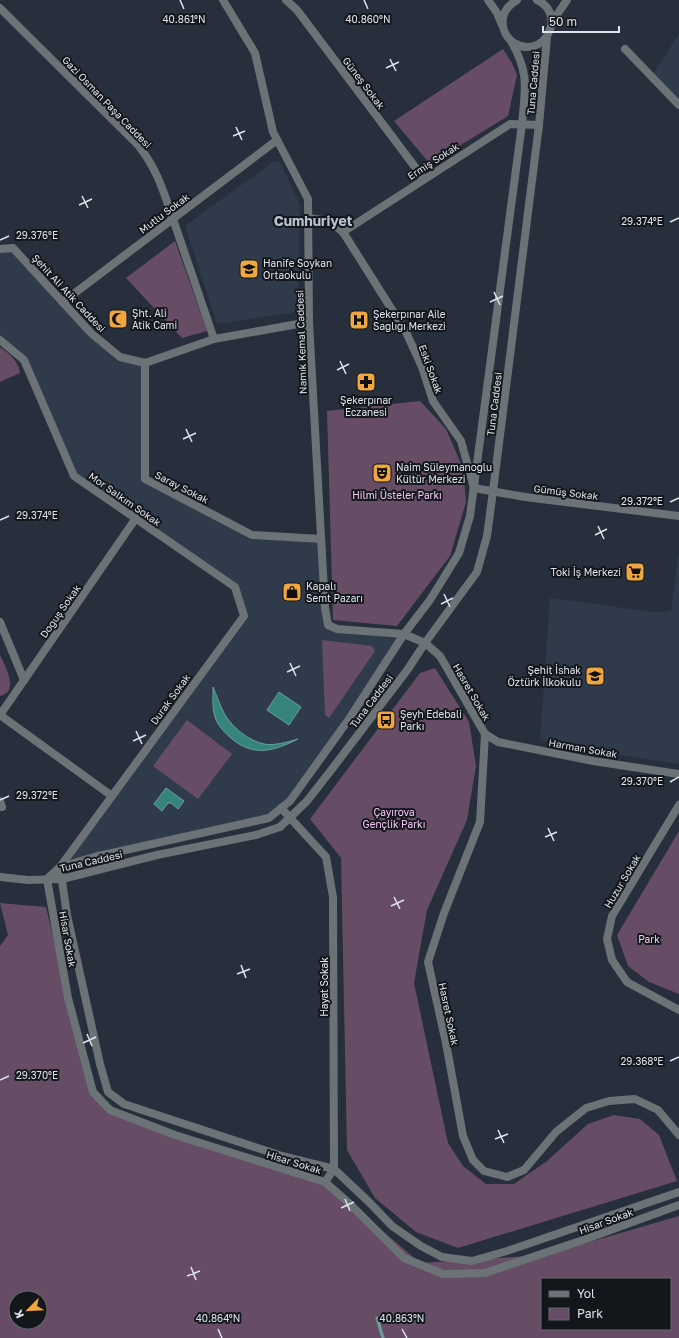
<svg xmlns="http://www.w3.org/2000/svg" width="679" height="1338" font-family="'Golos Text',sans-serif">
<style>
.built{fill:#2f3a4b}
.green{fill:#664d65;fill-rule:evenodd}
.water{fill:#37847d;stroke:#69a19e}
.lines{fill:none;stroke-linecap:round;stroke-linejoin:round}
.stream{stroke:#69a19e;stroke-width:3}
.minor{stroke:#6b7377;stroke-width:8}
.tertiary{stroke:#6b7377;stroke-width:8}
.ticks{fill:none;stroke:#dfe4ec;stroke-width:1.5}
.labels{text-anchor:middle;dominant-baseline:central;stroke-width:4;stroke-linejoin:round;paint-order:stroke}
.street-label{font-size:10px;fill:#dfe4ec;stroke:#13171c}
.poi-label{font-size:10px;fill:#dfe4ec;stroke:#13171c;text-anchor:start}
.park-label{font-size:10px;fill:#fac8f8;stroke:#13171c}
.district-label{font-size:14px;font-weight:bold;fill:#b8c3d2;stroke:#13171c}
.ticks-label{font-size:10px;text-anchor:middle;fill:#dfe4ec;stroke:#13171c;stroke-width:4;stroke-linejoin:round;paint-order:stroke}
</style>
<rect width="100%" height="100%" fill="#262f3b"/>
<g class="built">
<polygon points="679,34 679,106 651,77"/>
<polygon points="274,161 280,162 300,205 298,312 217,324 185,226"/>
<polygon points="12,247 120,358 145,364 146,479 252,535 320,537 329,625 406,633 290,800 268,819 94,857 64,872 57,868 243,616 234,587 75,476 26,361 0,340 0,248"/>
<polygon points="679,551 679,764 633,757 540,740 550,598 654,612 671,611"/>
</g>
<g class="green">
<polygon points="503,49 512,63 517,75 508,116 430,164 394,121"/>
<polygon points="175,241 207,331 182,338 126,278"/>
<path d="M 0,347 C 10,354 18,361 20,373 L 0,382 Z"/>
<polygon points="420,401 446,429 463,468 466,502 450,556 397,626 333,620 327,411"/>
<polygon points="322,640 372,646 375,651 329,718 325,715"/>
<path d="M 0,655 C 5,666 20,692 0,696 Z"/>
<polygon points="435,668 469,722 476,766 467,820 427,910 414,983 448,1143 463,1166 486,1184 514,1184 547,1161 588,1124 614,1115 640,1119 659,1135 677,1181 458,1248 416,1232 375,1198 347,1150 341,858 310,819 420,673"/>
<polygon points="187,720 232,754 198,799 153,766"/>
<polygon points="679,831 679,994 649,982 628,966 617,935"/>
<path d="M 0,903 L 46,907 L 91,1092 L 111,1111 L 327,1183 L 420,1263 L 545,1255 L 679,1216 L 679,1338 L 0,1338 L 0,946 L 8,935 ZM 542,1279 L 670,1279 L 670,1329 L 542,1329 ZM 16,1298 L 40,1298 L 40,1322 L 16,1322 Z"/>
</g>
<g class="water">
<path d="M 213,687 C 217,696 220,706 225,715 C 233,728 249,741 264,744 C 274,746 288,742 298,739 C 274,751 254,757 232,739 C 225,733 218,726 215,717 C 212,707 213,697 213,687 Z"/>
<polygon points="279,692 301,707 289,725 267,710"/>
<polygon points="166,788 184,801 178,809 171,803 168,803 162,811 154,804"/>
</g>
<g class="lines">
<polyline class="stream" points="377,1318 383,1338"/>
<g class="minor">
<polyline points="286,0 297,10 424,179"/>
<polyline points="625,49 679,105"/>
<polyline points="308,218 329,221 343,232 406,332 422,367 433,401 461,441 474,488 525,497 679,516"/>
<polyline points="173,219 214,339"/>
<polyline points="343,232 510,124 539,125"/>
<polyline points="63,302 277,140"/>
<polyline points="0,340 24,360 74,476 235,587 244,616 60,867 67,915 100,1064 108,1092 124,1104 282,1156 334,1169 369,1202 392,1226 421,1246 442,1257 472,1261 507,1251 679,1192"/>
<polyline points="145,363 145,479 252,535 321,539"/>
<polyline points="0,622 24,680"/>
<polyline points="425,643 440,656 485,734 480,822 444,913 428,962 446,1043 463,1136 473,1160 484,1171 507,1177 524,1170 556,1132 586,1108 609,1101 635,1099 658,1110 679,1135"/>
<polyline points="0,715 136,518"/>
<polyline points="0,715 112,796"/>
<polyline points="485,734 498,742 593,761 679,774"/>
<polyline points="0,801 2,807"/>
<polyline points="679,805 612,916 607,939 612,960 627,982 679,1010"/>
<polyline points="281,808 326,857 333,897 334,1169 325,1182"/>
<polyline points="47,879 68,998 93,1092 110,1110 175,1135 325,1182 351,1205 404,1258 443,1274 485,1273 586,1239 679,1205"/>
</g>
<g class="tertiary">
<polyline points="223,0 255,53 273,132 308,199 309,322 325,608 328,625 337,629 404,634 425,643"/>
<polyline points="488,0 497,13 502,25"/>
<path d="M 517,0 C 507,6 501,14 503,26 C 504,33 508,39 514,43 C 544,61 568,14 537,0"/>
<path d="M 0,8 L 138,145 C 157,169 163,190 173,219"/>
<polyline points="552,22 567,0"/>
<polyline points="0,249 13,248 91,333 120,357 145,363 214,339 309,322"/>
<polyline points="0,877 28,880 62,879 157,855 256,835 280,827 307,801 332,769 408,669 425,643 477,572 487,536 493,491 539,125 547,37"/>
<path d="M 47,879 L 60,867 L 94,857 L 269,818 L 290,801 L 349,719 L 404,634 L 430,600 L 459,553 L 470,516 L 522,124 C 525,89 530,74 511,41"/>
</g>
</g>
<path class="ticks" d="M 180,0 L 184,9M 364,0 L 368,9M 390,59 L 396,71M 386,68 L 399,62M 236,127 L 242,140M 233,136 L 245,131M 82,196 L 88,208M 79,205 L 92,199M 670,222 L 679,218M 0,240 L 9,236M 494,292 L 500,305M 490,302 L 503,296M 340,361 L 346,374M 337,370 L 349,364M 186,429 L 192,442M 183,439 L 196,433M 670,502 L 679,498M 0,520 L 9,516M 598,526 L 604,539M 595,535 L 607,529M 444,594 L 450,607M 441,604 L 453,598M 290,663 L 296,676M 287,672 L 300,666M 136,731 L 142,744M 133,741 L 146,735M 670,782 L 679,777M 0,800 L 9,796M 548,828 L 554,841M 545,837 L 557,832M 394,897 L 400,909M 391,906 L 404,900M 241,965 L 246,978M 237,974 L 250,969M 87,1034 L 92,1046M 83,1043 L 96,1037M 670,1061 L 679,1057M 0,1080 L 9,1076M 498,1130 L 504,1143M 495,1139 L 508,1134M 345,1199 L 350,1211M 341,1208 L 354,1202M 191,1267 L 196,1280M 187,1276 L 200,1271M 218,1329 L 222,1338M 402,1329 L 407,1338"/>
<defs>
<g id="school-square" transform="scale(1)"><rect x="-9" y="-9" width="18" height="18" rx="4" fill="#f0a63e" stroke="#13171c"/><path d="M0-5L7-2L0 1L-7-2ZM-4 1L0 2.5L4 1V4Q0 6-4 4Z" fill="#111"/></g>
<g id="mosque-square" transform="scale(1)"><rect x="-9" y="-9" width="18" height="18" rx="4" fill="#f0a63e" stroke="#13171c"/><path d="M3.5-4.9A6 6 0 1 0 3.5 4.9A5 5 0 1 1 3.5-4.9Z" fill="#111"/></g>
<g id="hospital-square" transform="scale(1)"><rect x="-9" y="-9" width="18" height="18" rx="4" fill="#f0a63e" stroke="#13171c"/><path d="M-5-5h3v3.5h4V-5h3V5h-3V1.5h-4V5h-3Z" fill="#111"/></g>
<g id="pharmacy-square" transform="scale(1)"><rect x="-9" y="-9" width="18" height="18" rx="4" fill="#f0a63e" stroke="#13171c"/><path d="M-2-6h4v4h4v4h-4v4h-4v-4h-4v-4h4Z" fill="#111"/></g>
<g id="theatre-square" transform="scale(1)"><rect x="-9" y="-9" width="18" height="18" rx="4" fill="#f0a63e" stroke="#13171c"/><path d="M-5-5.5Q0-4 5-5.5V0Q5 5 0 6Q-5 5-5 0ZM-3.3-2.5H-1v1.5H-3.3ZM1-2.5H3.3v1.5H1ZM-2.8 1Q0 5.5 2.8 1Z" fill="#111"/></g>
<g id="supermarket-square" transform="scale(1)"><rect x="-9" y="-9" width="18" height="18" rx="4" fill="#f0a63e" stroke="#13171c"/><path d="M-6-5.5h2.5l.6 2H6L4.5 2H-2.5L-4.4-4H-6ZM-1.5 3.2a1.3 1.3 0 1 0 .1 0ZM3 3.2a1.3 1.3 0 1 0 .1 0Z" fill="#111"/></g>
<g id="shop-square" transform="scale(1)"><rect x="-9" y="-9" width="18" height="18" rx="4" fill="#f0a63e" stroke="#13171c"/><path d="M-5-2.5h2.3a2.7 3.5 0 0 1 5.4 0H5L5.5 6h-11ZM-1.5-2.5h3a1.5 2.3 0 0 0-3 0Z" fill="#111"/></g>
<g id="bus-square" transform="scale(1)"><rect x="-9" y="-9" width="18" height="18" rx="4" fill="#f0a63e" stroke="#13171c"/><path d="M-5-6H5V4H4V6H2V4H-2V6H-4V4H-5ZM-3.5-4V0h7V-4ZM-3.5 1.2v1.5H-2V1.2ZM2 1.2v1.5H3.5V1.2Z" fill="#111"/></g>
</defs>
<g fill-rule="evenodd">
<use href="#school-square" x="249" y="269"/>
<use href="#mosque-square" x="118" y="319"/>
<use href="#hospital-square" x="359" y="320"/>
<use href="#pharmacy-square" x="366" y="382"/>
<use href="#theatre-square" x="382" y="473"/>
<use href="#supermarket-square" x="635" y="572"/>
<use href="#shop-square" x="292" y="592"/>
<use href="#school-square" x="595" y="676"/>
<use href="#bus-square" x="386" y="720"/>
</g>
<g class="labels">
<g class="street-label">
<text transform="translate(364 83) rotate(53)">Güneş Sokak</text>
<text transform="translate(533 83) rotate(-85)">Tuna Caddesi</text>
<text transform="translate(107 102) rotate(46)">Gazi Osman Paşa Caddesi</text>
<text transform="translate(433 161) rotate(-33)">Ermiş Sokak</text>
<text transform="translate(164 213) rotate(-37)">Mutlu Sokak</text>
<text transform="translate(69 293) rotate(47)">Şehit Ali Atik Caddesi</text>
<text transform="translate(301 342) rotate(-92)">Namık Kemal Caddesi</text>
<text transform="translate(431 369) rotate(70)">Eski Sokak</text>
<text transform="translate(494 404) rotate(-83)">Tuna Caddesi</text>
<text transform="translate(182 487) rotate(27)">Saray Sokak</text>
<text transform="translate(566 492) rotate(7)">Gümüş Sokak</text>
<text transform="translate(125 499) rotate(35)">Mor Salkım Sokak</text>
<text transform="translate(60 611) rotate(-55)">Doğuş Sokak</text>
<text transform="translate(472 692) rotate(60)">Hasret Sokak</text>
<text transform="translate(170 699) rotate(-54)">Durak Sokak</text>
<text transform="translate(371 701) rotate(-53)">Tuna Caddesi</text>
<text transform="translate(583 748) rotate(10)">Harman Sokak</text>
<text transform="translate(91 861) rotate(-13)">Tuna Caddesi</text>
<text transform="translate(622 881) rotate(-59)">Huzur Sokak</text>
<text transform="translate(68 939) rotate(80)">Hisar Sokak</text>
<text transform="translate(324 987) rotate(-90)">Hayat Sokak</text>
<text transform="translate(449 1014) rotate(78)">Hasret Sokak</text>
<text transform="translate(294 1162) rotate(17)">Hisar Sokak</text>
<text transform="translate(606 1221) rotate(-20)">Hisar Sokak</text>
</g>
<g class="poi-label">
<text x="263" y="263">Hanife Soykan<tspan x="263" dy="12">Ortaokulu</tspan></text>
<text x="132" y="313">Şht. Ali<tspan x="132" dy="12">Atik Cami</tspan></text>
<text x="373" y="314">Şekerpınar Aile<tspan x="373" dy="12">Sağlığı Merkezi</tspan></text>
<text x="366" y="400" text-anchor="middle">Şekerpınar<tspan x="366" dy="12">Eczanesi</tspan></text>
<text x="396" y="467">Naim Süleymanoğlu<tspan x="396" dy="12">Kültür Merkezi</tspan></text>
<text x="621" y="572" text-anchor="end">Toki İş Merkezi</text>
<text x="306" y="586">Kapalı<tspan x="306" dy="12">Semt Pazarı</tspan></text>
<text x="581" y="670" text-anchor="end">Şehit İshak<tspan x="581" dy="12">Öztürk İlkokulu</tspan></text>
<text x="400" y="714">Şeyh Edebali<tspan x="400" dy="12">Parkı</tspan></text>
</g>
<g class="park-label">
<text x="397" y="495">Hilmi Üsteler Parkı</text>
<text x="394" y="812">Çayırova<tspan x="394" dy="12">Gençlik Parkı</tspan></text>
<text x="649" y="939">Park</text>
</g>
<g class="district-label">
<text x="313" y="220">Cumhuriyet</text>
</g>
</g>
<g class="ticks-label">
<text x="184" y="23">40.861°N</text>
<text x="368" y="23">40.860°N</text>
<text x="642" y="225">29.374°E</text>
<text x="37" y="239">29.376°E</text>
<text x="642" y="505">29.372°E</text>
<text x="37" y="519">29.374°E</text>
<text x="642" y="785">29.370°E</text>
<text x="37" y="799">29.372°E</text>
<text x="642" y="1065">29.368°E</text>
<text x="37" y="1079">29.370°E</text>
<text x="218" y="1322">40.864°N</text>
<text x="402" y="1322">40.863°N</text>
</g>
<rect x="541" y="1278" width="130" height="52" fill="#13171c" stroke="#65696f"/>
<rect x="549" y="1291" width="20" height="6" fill="#6b7377" stroke="#65696f"/>
<text x="577" y="1298" font-size="12" fill="#dfe4ec">Yol</text>
<rect x="549" y="1308" width="20" height="12" fill="#664d65" stroke="#65696f"/>
<text x="577" y="1318" font-size="12" fill="#dfe4ec">Park</text>
<g transform="translate(28 1310) rotate(246)"><circle r="19" fill="#13171c" stroke="#65696f"/>
<path d="M0-3L7 15L0 10L-7 15Z" fill="#f0a63e"/>
<text y="-6" font-size="11" font-weight="bold" text-anchor="middle" fill="#dfe4ec">K</text>
</g>
<path d="M543 26v6h76v-6" fill="none" stroke="#dfe4ec" stroke-width="2"/>
<text x="549" y="26" font-size="12" fill="#dfe4ec" stroke="#13171c" stroke-width="3" paint-order="stroke">50 m</text>
</svg>
